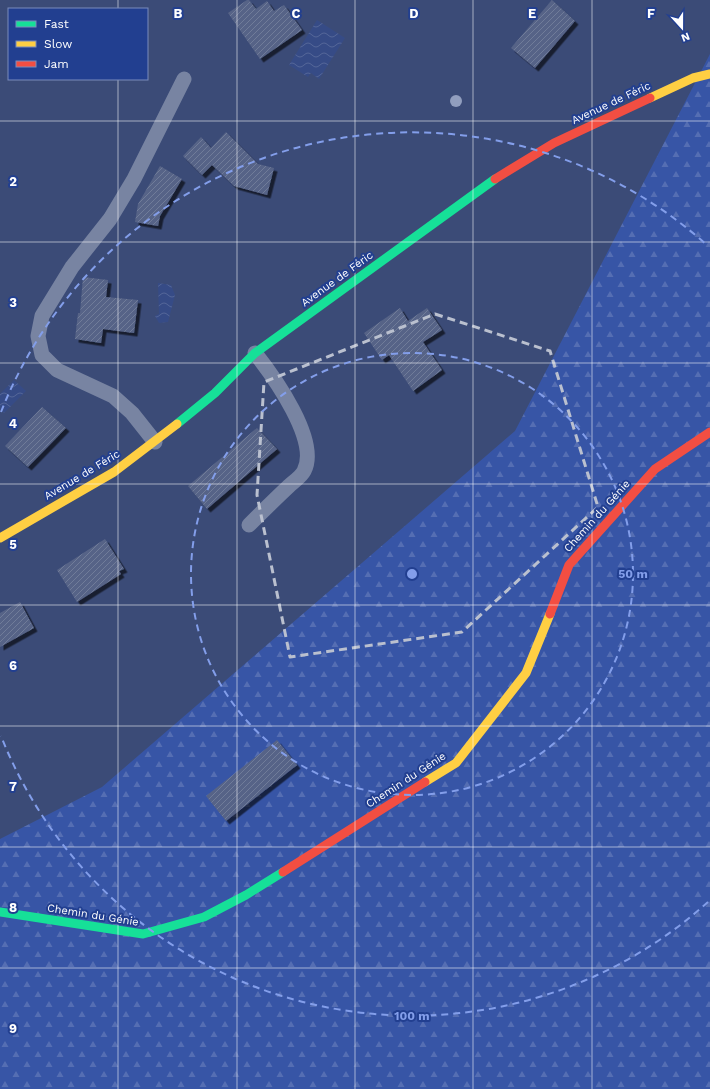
<svg xmlns="http://www.w3.org/2000/svg" width="710" height="1089" font-family="'Work Sans',sans-serif">
<style>
.forest{fill:url(#forest-firs)}
.water{fill:url(#water-waves)}
.building{fill:url(#building-hatch);filter:url(#shadow)}
.lines{fill:none;stroke-linecap:round;stroke-linejoin:round}
.lane{stroke:#7884a2;stroke-width:15}
.fast{stroke:#16e098;stroke-width:9}
.slow{stroke:#ffcf43;stroke-width:9}
.jam{stroke:#f24e42;stroke-width:9}
.tree{fill:#919ebe}
.marked{fill:none;stroke:#bac0cf;stroke-width:3;stroke-dasharray:8 5;stroke-linejoin:round}
.grid{fill:none;stroke:#fff;stroke-width:1;stroke-opacity:0.55}
.ring{fill:none;stroke:#839eea;stroke-width:2;stroke-dasharray:7 5}
.labels{text-anchor:middle;dominant-baseline:central;stroke-width:4;stroke-linejoin:round;paint-order:stroke}
.street-label{font-size:11px;fill:#fff;stroke:#223f90}
.grid-label{font-size:13px;text-anchor:middle;font-weight:bold;fill:#fff;stroke:#223f90;stroke-width:4;stroke-linejoin:round;paint-order:stroke}
.centre{fill:#839eea;stroke:#223f90;stroke-width:2}
.ring-label{font-size:12px;text-anchor:middle;font-weight:bold;fill:#839eea;stroke:#223f90;stroke-width:4;stroke-linejoin:round;paint-order:stroke}
</style>
<defs>
<pattern id="forest-firs" width="22" height="20" patternUnits="userSpaceOnUse"><rect width="22" height="20" fill="#3755a6"/><path d="M5 1l3.5 6h-7zM16 11l3.5 6h-7z" fill="#556eb3"/></pattern>
<pattern id="water-waves" width="16" height="10" patternUnits="userSpaceOnUse"><rect width="16" height="10" fill="#364b86"/><path d="M0 5q4-4 8 0t8 0" fill="none" stroke="#546698"/></pattern>
<pattern id="building-hatch" width="6" height="6" patternUnits="userSpaceOnUse"><rect width="6" height="6" fill="#576487"/><path d="M-1 1l2-2M0 6l6-6M5 7l2-2" fill="none" stroke="#707b99"/></pattern>
<filter id="shadow"><feDropShadow dx="3.5" dy="3.5" stdDeviation="0" flood-color="#0009"/></filter>
</defs>
<rect width="100%" height="100%" fill="#3b4b77"/>
<polygon class="forest" points="710,54 710,1089 0,1089 0,839 102,787 515,431"/>
<g class="water">
<polygon points="317,20 345,38 319,79 311,73 308,77 289,65"/>
<polygon points="158,283 171,285 175,295 168,322 159,323 155,316 159,314"/>
<polygon points="14,380 26,391 4,413 0,409 0,394"/>
</g>
<g class="building">
<polygon points="247,0 249,0 256,9 267,1 274,11 284,5 302,30 260,59 228,13"/>
<polygon points="552,0 575,21 535,68 511,48"/>
<polygon points="226,132 258,164 274,168 267,195 234,186 212,165 202,175 183,156 201,137 211,148"/>
<polygon points="160,166 182,179 160,216 158,226 135,222 138,204"/>
<polygon points="83,277 108,280 106,297 138,300 134,333 103,329 101,343 75,339 78,313 80,313"/>
<polygon points="400,308 408,321 427,308 442,330 423,342 442,370 413,391 389,355 382,360 364,333"/>
<polygon points="42,407 66,428 28,467 5,446"/>
<polygon points="257,428 277,449 207,509 188,486"/>
<polygon points="105,539 124,569 119,571 121,574 77,602 57,570"/>
<polygon points="20,602 34,628 0,647 0,613"/>
<polygon points="277,740 297,765 226,821 206,796"/>
</g>
<g class="lines">
<g class="lane">
<polyline points="155,442 132,413 113,396 57,370 42,355 38,336 42,316 72,267 110,219 134,179 184,79"/>
<path d="M 249,525 C 262,512 275,499 289,486 C 293,482 301,477 304,471 C 320,441 274,377 255,353"/>
</g>
<g class="fast">
<polyline points="177,424 215,393 255,353 495,179"/>
<polyline points="0,912 143,934 204,917 246,895 283,872"/>
</g>
<g class="slow">
<polyline points="650,98 693,78 710,74"/>
<polyline points="0,538 114,472 177,424"/>
<polyline points="425,782 456,763 526,673 550,614"/>
</g>
<g class="jam">
<polyline points="495,179 554,143 650,98"/>
<polyline points="550,614 569,565 655,469 710,432"/>
<polyline points="283,872 425,782"/>
</g>
</g>
<circle class="tree" cx="456" cy="101" r="6"/>
<path class="marked" d="M 435,314 L 550,351 L 598,507 L 462,632 L 290,657 L 257,495 L 264,382 Z"/>
<path class="grid" d="M 118,0 L 118,9M 237,0 L 237,1089M 355,0 L 355,1089M 473,0 L 473,1089M 592,0 L 592,1089M 118,79 L 118,1089M 0,121 L 710,121M 0,242 L 710,242M 0,363 L 710,363M 0,484 L 710,484M 0,605 L 710,605M 0,726 L 710,726M 0,847 L 710,847M 0,968 L 710,968"/>
<g class="ring">
<circle cx="412" cy="574" r="221"/>
<path d="M708 902A442 442 0 0 1 1 736M1 412A442 442 0 0 1 708 246"/>
</g>
<g class="labels">
<g class="street-label">
<text transform="translate(611 103) rotate(-25)">Avenue de Féric</text>
<text transform="translate(337 279) rotate(-36)">Avenue de Féric</text>
<text transform="translate(82 475) rotate(-31)">Avenue de Féric</text>
<text transform="translate(597 516) rotate(-48)">Chemin du Génie</text>
<text transform="translate(406 780) rotate(-33)">Chemin du Génie</text>
<text transform="translate(93 915) rotate(9)">Chemin du Génie</text>
</g>
</g>
<g class="grid-label">
<text x="178" y="18">B</text>
<text x="296" y="18">C</text>
<text x="414" y="18">D</text>
<text x="532" y="18">E</text>
<text x="651" y="18">F</text>
<text x="13" y="186">2</text>
<text x="13" y="307">3</text>
<text x="13" y="428">4</text>
<text x="13" y="549">5</text>
<text x="13" y="670">6</text>
<text x="13" y="791">7</text>
<text x="13" y="912">8</text>
<text x="13" y="1033">9</text>
</g>
<circle cx="412" cy="574" r="6" class="centre"/>
<g class="ring-label">
<text x="633" y="578">50 m</text>
<text x="412" y="1020">100 m</text>
</g>
<rect x="8" y="8" width="140" height="72" fill="#223f90" stroke="#7a8cbc"/>
<rect x="16" y="21" width="20" height="6" fill="#16e098" stroke="#7a8cbc"/>
<text x="44" y="28" font-size="12" fill="#ffffff">Fast</text>
<rect x="16" y="41" width="20" height="6" fill="#ffcf43" stroke="#7a8cbc"/>
<text x="44" y="48" font-size="12" fill="#ffffff">Slow</text>
<rect x="16" y="61" width="20" height="6" fill="#f24e42" stroke="#7a8cbc"/>
<text x="44" y="68" font-size="12" fill="#ffffff">Jam</text>
<g transform="translate(682 28) rotate(159)" stroke="#223f90" stroke-width="3" paint-order="stroke">
<path d="M0-3L7 15L0 10L-7 15Z" fill="#ffffff"/>
<text y="-6" font-size="11" font-weight="bold" text-anchor="middle" fill="#ffffff">N</text>
</g>
</svg>
